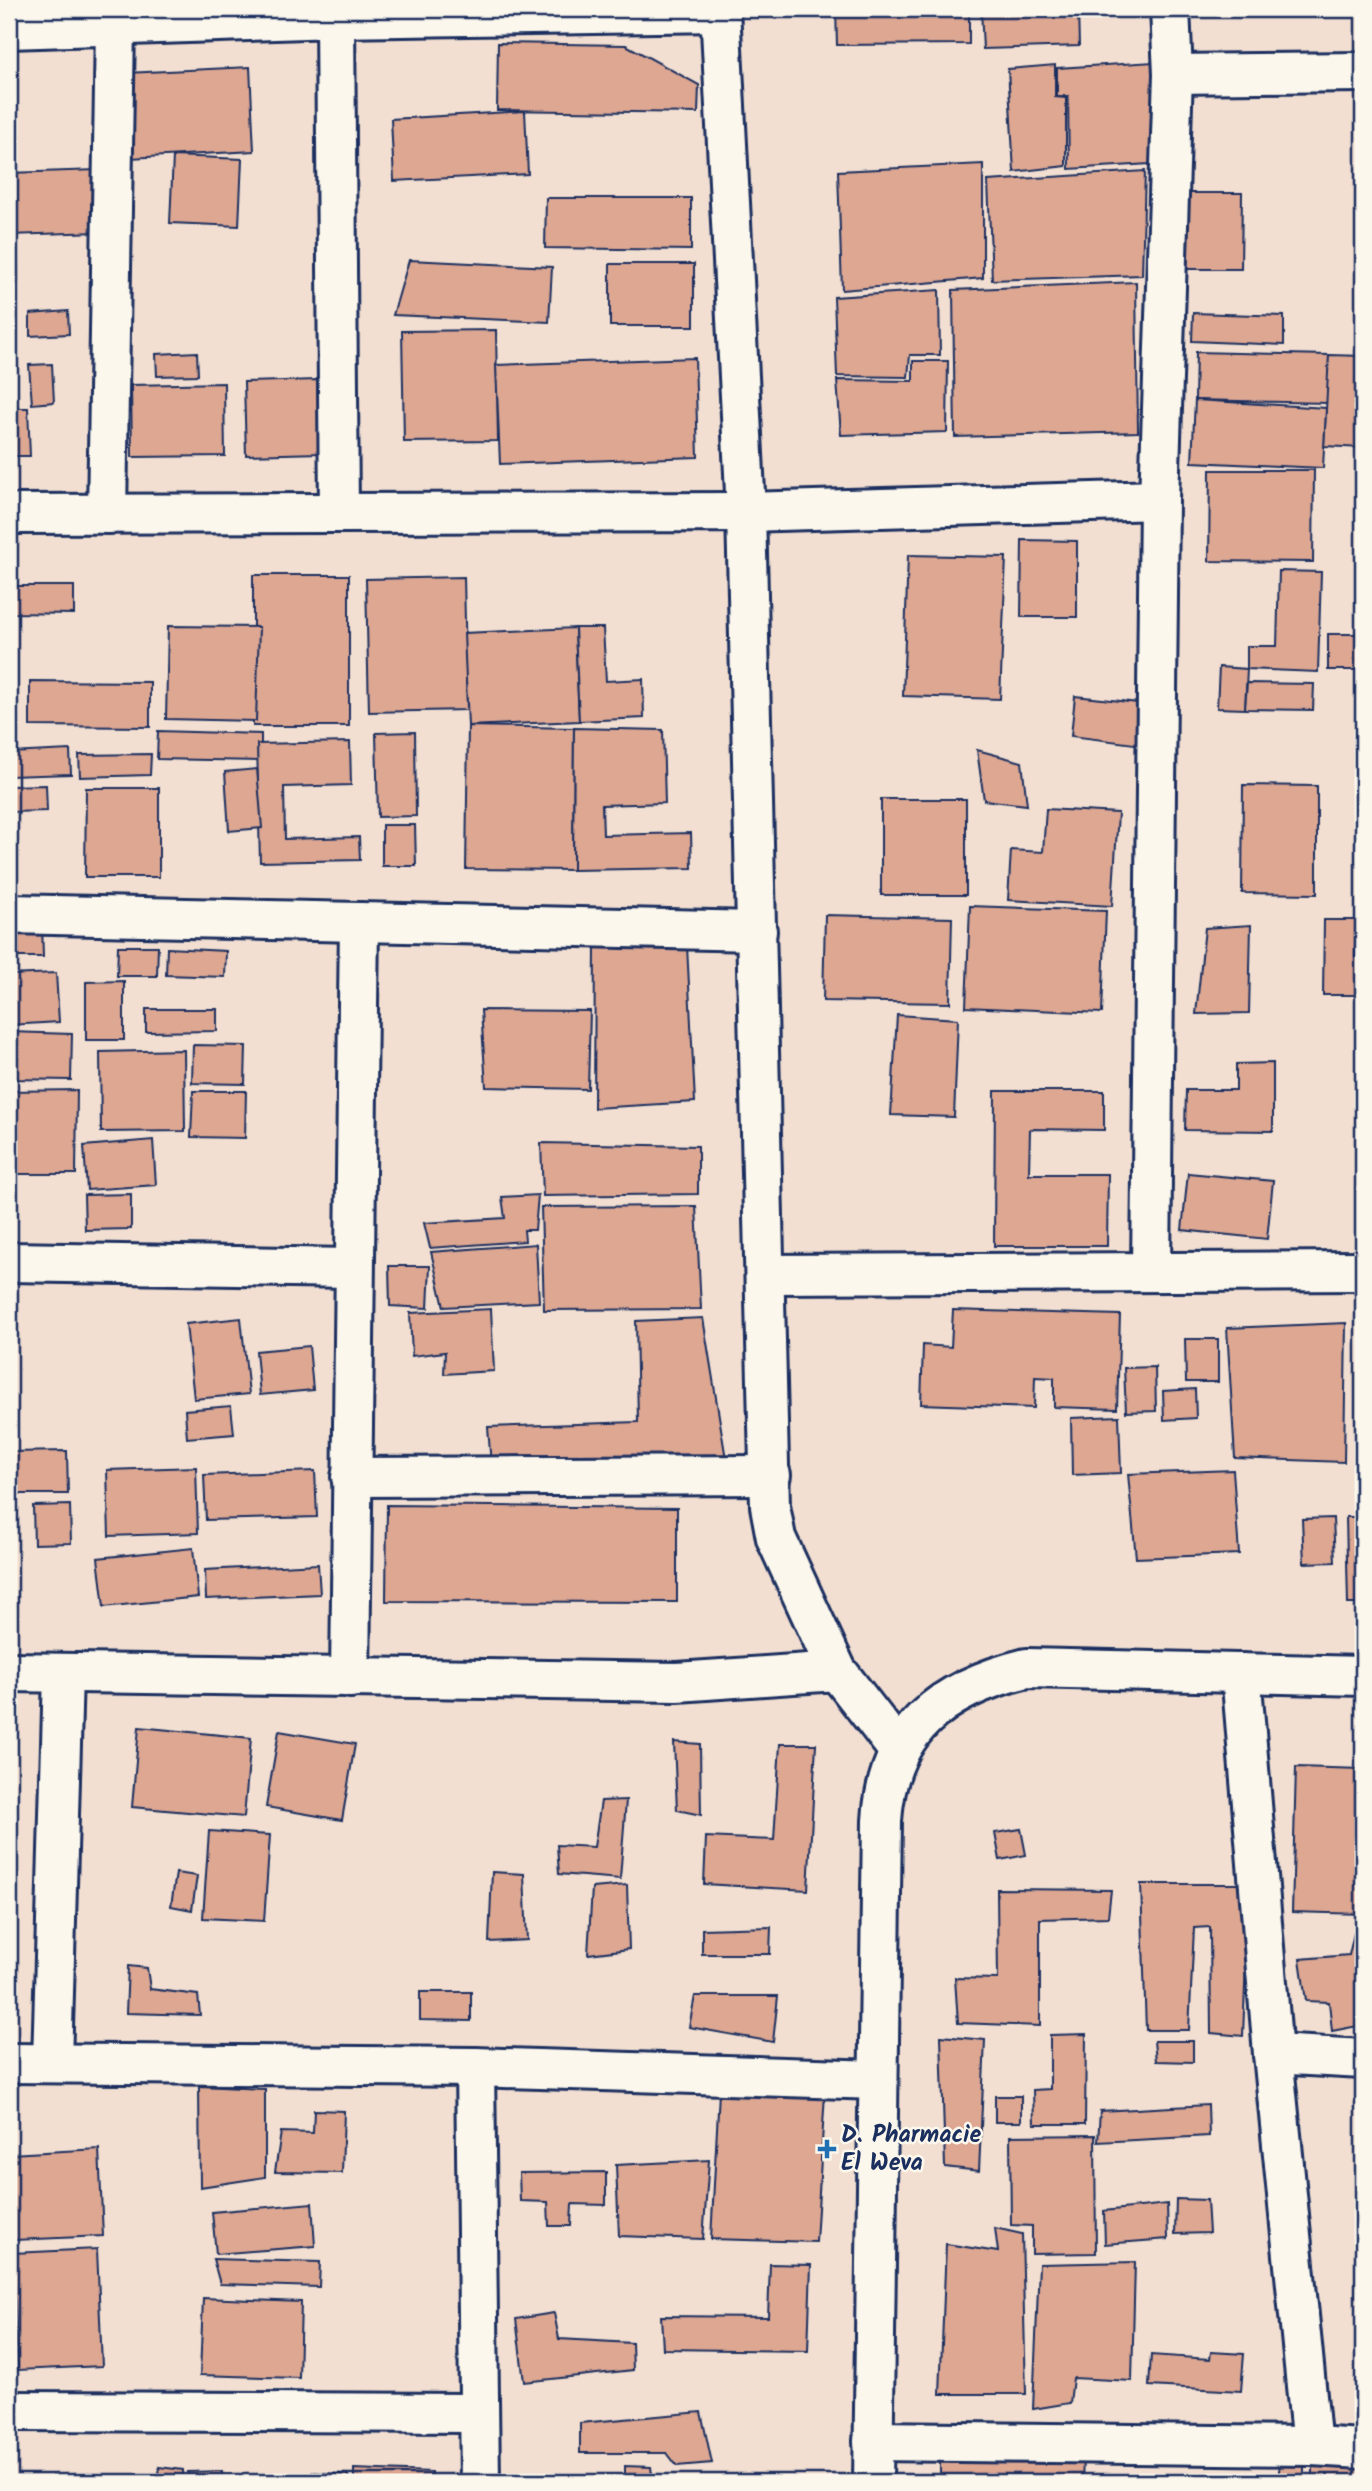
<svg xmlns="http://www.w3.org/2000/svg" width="1372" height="2491" font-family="Kalam,sans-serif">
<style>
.building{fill:#dda792;stroke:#1b2f5e;stroke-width:2}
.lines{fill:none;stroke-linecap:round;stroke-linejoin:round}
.street-casing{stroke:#1b2f5e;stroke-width:44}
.secondary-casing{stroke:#1b2f5e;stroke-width:44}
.street{stroke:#fbf7ec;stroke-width:38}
.secondary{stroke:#fbf7ec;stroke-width:38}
.poi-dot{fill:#1f6fb2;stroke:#fbf7ec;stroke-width:2.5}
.labels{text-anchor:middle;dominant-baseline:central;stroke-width:5;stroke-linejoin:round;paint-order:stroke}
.poi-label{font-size:24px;font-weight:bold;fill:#1b2f5e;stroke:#fbf7ec;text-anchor:start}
</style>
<rect width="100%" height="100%" fill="#f2dfd1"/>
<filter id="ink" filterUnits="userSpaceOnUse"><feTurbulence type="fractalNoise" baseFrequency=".0143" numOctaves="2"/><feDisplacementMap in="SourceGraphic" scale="14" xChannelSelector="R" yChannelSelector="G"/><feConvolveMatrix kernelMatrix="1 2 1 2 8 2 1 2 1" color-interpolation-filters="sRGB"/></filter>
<g filter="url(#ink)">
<g class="building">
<polygon points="836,9 969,9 969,44 837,45"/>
<polygon points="981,9 1078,9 1079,46 983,49"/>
<polygon points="498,43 626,45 699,85 698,113 497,110"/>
<polygon points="1154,62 1150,164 1069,169 1068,96 1057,96 1057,68"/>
<polygon points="1055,65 1055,97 1066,98 1066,166 1014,172 1008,69"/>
<polygon points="250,67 254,151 130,158 126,73"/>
<polygon points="525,111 528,174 394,181 391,119"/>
<polygon points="173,156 242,159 239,226 170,223"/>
<polygon points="983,164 983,278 842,290 838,171"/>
<polygon points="98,170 100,232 9,235 9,173"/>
<polygon points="1145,171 1142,275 992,280 988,181"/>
<polygon points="1185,193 1242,193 1241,269 1184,269"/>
<polygon points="546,198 691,198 691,250 545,248"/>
<polygon points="9,242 17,242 18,282 9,282"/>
<polygon points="409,260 552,267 549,322 393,315"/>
<rect x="610" y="264" width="84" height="62"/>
<polygon points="1136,282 1138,432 955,437 953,290"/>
<polygon points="939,290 940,355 910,355 908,377 837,376 834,297"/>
<polygon points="68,311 69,334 30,336 30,314"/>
<polygon points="1193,313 1284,316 1284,345 1192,341"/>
<polygon points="496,330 498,441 404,442 402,331"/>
<polygon points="197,352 198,375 157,376 156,354"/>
<polygon points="1196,352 1329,355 1328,403 1195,400"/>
<polygon points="1329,355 1363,356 1363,448 1324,446"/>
<polygon points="695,358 698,457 500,464 496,365"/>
<polygon points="913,361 948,361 947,432 841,435 837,380 913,381"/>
<polygon points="52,364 54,402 32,404 29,365"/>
<polygon points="318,380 320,453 246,455 244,382"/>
<polygon points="224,383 225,456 132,457 131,385"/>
<polygon points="1195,400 1326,408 1323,468 1192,462"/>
<polygon points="9,408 28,408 30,456 9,456"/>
<polygon points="1210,470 1314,470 1313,562 1209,561"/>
<polygon points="1022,540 1077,541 1077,617 1021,617"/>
<polygon points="908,555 1006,557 1000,699 903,696"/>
<polygon points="1279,571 1321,572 1318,672 1247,669 1247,646 1277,646"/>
<rect x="253" y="575" width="96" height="151"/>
<polygon points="464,577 467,710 369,712 366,579"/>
<polygon points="10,586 74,586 74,614 10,613"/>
<polygon points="168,626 259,627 256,721 166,719"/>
<polygon points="575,628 579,721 468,726 464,633"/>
<polygon points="575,628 603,628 606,681 643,679 644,718 579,721"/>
<rect x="1328" y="634" width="35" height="36"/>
<polygon points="1219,667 1247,669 1245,709 1217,708"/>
<polygon points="30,681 150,682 150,727 30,726"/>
<polygon points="1247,683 1314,684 1313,710 1245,709"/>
<polygon points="1075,696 1147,704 1142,745 1071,736"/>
<polygon points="468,726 574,728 573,870 466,869"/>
<polygon points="574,728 663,730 665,803 602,805 603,835 691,833 692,868 573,870"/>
<polygon points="158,731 261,734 261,761 157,759"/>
<polygon points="415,732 416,816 378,817 376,733"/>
<polygon points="350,742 351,785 284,787 285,839 359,837 360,860 260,862 257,744"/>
<polygon points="70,750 71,774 9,776 9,753"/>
<polygon points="977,750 1022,762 1027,805 984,800"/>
<polygon points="151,754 150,775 80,777 79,755"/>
<polygon points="257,769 262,828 229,831 225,772"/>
<polygon points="46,785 47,811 9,812 9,786"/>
<polygon points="1243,785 1317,786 1317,894 1242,893"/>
<polygon points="86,788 159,788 159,877 85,877"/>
<rect x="881" y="799" width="85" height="96"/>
<polygon points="1046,809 1118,813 1112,906 1008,900 1011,850 1043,852"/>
<polygon points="382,825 415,825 416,866 382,866"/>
<polygon points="970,906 1106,911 1102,1013 966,1007"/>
<polygon points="825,915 952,918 950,1003 823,1001"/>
<polygon points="1324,920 1356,920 1355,957 1363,957 1363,995 1323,995"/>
<polygon points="9,923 42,923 43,957 9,957"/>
<polygon points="1251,925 1249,1013 1196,1014 1205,928"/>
<polygon points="595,942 687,946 695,1102 594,1108"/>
<polygon points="118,946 158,946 157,976 117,976"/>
<polygon points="167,948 226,951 225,977 166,975"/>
<polygon points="56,973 59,1022 9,1025 9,975"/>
<polygon points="124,981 124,1040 86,1040 86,982"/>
<polygon points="146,1009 217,1009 217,1031 146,1032"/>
<polygon points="481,1010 590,1011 588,1089 486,1087"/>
<polygon points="897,1015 958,1019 954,1117 891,1115"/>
<polygon points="9,1032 72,1034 71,1080 9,1079"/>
<polygon points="193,1045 246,1046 245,1084 192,1083"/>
<polygon points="184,1050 185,1131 101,1132 100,1052"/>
<polygon points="1273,1063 1273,1131 1185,1130 1186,1090 1236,1090 1236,1064"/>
<polygon points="77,1090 76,1174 9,1174 9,1091"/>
<polygon points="193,1091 246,1091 245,1138 191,1137"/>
<polygon points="995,1091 1104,1091 1104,1130 1030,1129 1029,1174 1108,1174 1107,1246 994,1246"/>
<polygon points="153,1140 156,1185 87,1190 84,1146"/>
<polygon points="541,1143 698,1146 698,1194 543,1196"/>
<polygon points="1188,1173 1273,1181 1267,1239 1182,1230"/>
<polygon points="131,1194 131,1229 85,1230 84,1195"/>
<polygon points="538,1195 535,1230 524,1230 525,1241 430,1248 424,1223 505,1218 502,1197"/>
<polygon points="696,1206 701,1309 544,1310 541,1207"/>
<polygon points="536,1244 539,1302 444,1307 431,1252"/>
<polygon points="389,1266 430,1266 428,1308 390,1306"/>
<polygon points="491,1309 494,1371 444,1374 445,1352 412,1356 410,1313"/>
<polygon points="953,1310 1120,1315 1117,1409 1054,1407 1054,1378 1035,1377 1034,1408 921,1404 923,1345 951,1347"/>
<polygon points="241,1318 249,1394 194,1399 186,1324"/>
<polygon points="703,1318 726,1459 491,1465 488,1427 638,1422 636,1321"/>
<polygon points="1346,1323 1344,1462 1235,1458 1227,1328"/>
<polygon points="1185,1339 1218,1339 1218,1382 1186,1382"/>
<polygon points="309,1346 313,1390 260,1395 256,1351"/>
<polygon points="1155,1367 1156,1411 1126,1412 1124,1368"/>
<polygon points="1195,1389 1196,1418 1164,1420 1163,1391"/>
<polygon points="231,1406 234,1434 187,1438 185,1410"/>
<polygon points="1119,1416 1121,1473 1072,1475 1071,1418"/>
<polygon points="67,1451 68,1494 9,1494 9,1452"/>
<polygon points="196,1467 198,1533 109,1536 107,1470"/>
<polygon points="1233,1470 1239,1554 1136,1558 1128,1474"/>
<polygon points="315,1471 317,1517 206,1520 204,1475"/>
<polygon points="70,1505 71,1543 34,1544 33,1506"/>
<polygon points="387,1505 677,1508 677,1602 386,1601"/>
<polygon points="1346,1517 1363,1517 1363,1604 1348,1604"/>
<polygon points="1333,1518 1335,1562 1304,1563 1302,1519"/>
<polygon points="193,1548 198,1597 104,1607 98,1558"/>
<polygon points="318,1564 320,1594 206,1599 205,1570"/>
<polygon points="139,1727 251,1738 244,1817 132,1807"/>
<polygon points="279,1731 355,1744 342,1820 266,1807"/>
<polygon points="674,1742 700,1744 701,1815 677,1810"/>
<polygon points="780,1744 816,1744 808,1890 704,1884 706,1837 774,1840"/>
<polygon points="1296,1767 1363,1769 1363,1914 1292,1912"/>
<polygon points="626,1800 620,1879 559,1874 557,1845 594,1847 601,1801"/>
<polygon points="1021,1829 1026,1855 1000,1860 995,1833"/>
<polygon points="209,1831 270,1835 264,1921 203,1918"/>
<polygon points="492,1872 524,1874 527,1940 489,1942"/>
<polygon points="176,1873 197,1876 192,1910 171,1906"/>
<polygon points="1141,1884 1249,1884 1243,2036 1211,2033 1210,1927 1194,1928 1189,2030 1146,2030"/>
<polygon points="627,1885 629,1949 588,1954 592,1888"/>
<polygon points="997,1889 1111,1890 1108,1917 1040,1919 1040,2026 958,2023 955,1978 998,1979"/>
<polygon points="771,1927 770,1954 702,1954 702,1929"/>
<polygon points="1354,1933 1363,1933 1363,2025 1332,2031 1329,2002 1306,2001 1300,1959 1349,1955"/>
<polygon points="128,1966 147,1968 150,1989 198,1995 200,2015 126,2013"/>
<polygon points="420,1992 471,1992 471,2021 420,2020"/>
<polygon points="695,1996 778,1996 773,2042 689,2027"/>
<polygon points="1086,2034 1085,2124 1034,2124 1033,2090 1050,2089 1050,2035"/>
<polygon points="941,2036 985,2040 979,2171 945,2167"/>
<polygon points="1154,2041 1193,2041 1193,2062 1156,2061"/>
<polygon points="199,2086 265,2089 265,2177 200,2187"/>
<polygon points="719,2092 825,2093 816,2242 711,2239"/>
<rect x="995" y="2096" width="26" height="26"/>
<polygon points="1208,2105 1209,2136 1098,2142 1100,2111"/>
<polygon points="314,2110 344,2111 342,2173 275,2172 281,2132 313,2133"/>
<polygon points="1095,2135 1096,2253 1032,2254 1032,2226 1011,2225 1010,2136"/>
<polygon points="99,2149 103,2236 14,2240 10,2154"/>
<polygon points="709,2160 703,2239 619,2236 616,2165"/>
<polygon points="606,2172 606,2205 572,2204 571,2226 549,2226 548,2202 520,2201 519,2173"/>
<polygon points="1176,2199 1207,2200 1209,2233 1175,2234"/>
<polygon points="312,2203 315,2246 216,2254 212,2212"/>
<polygon points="1167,2204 1168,2239 1105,2244 1104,2211"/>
<polygon points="995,2228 1022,2234 1026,2394 940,2394 946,2244 998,2252"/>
<polygon points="97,2249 102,2366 18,2370 13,2253"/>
<polygon points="213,2259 320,2262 319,2287 220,2284"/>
<polygon points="1135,2262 1132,2381 1073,2378 1070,2403 1033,2409 1039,2264"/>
<polygon points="770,2264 811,2265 808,2351 663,2349 661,2316 768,2317"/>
<polygon points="203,2298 301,2302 299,2378 200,2375"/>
<polygon points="554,2313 559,2339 632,2343 633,2370 524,2382 516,2319"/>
<polygon points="1211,2352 1244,2354 1241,2391 1149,2386 1151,2355 1210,2359"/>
<polygon points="701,2412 712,2463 677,2466 667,2453 580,2453 580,2423"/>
<polygon points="940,2458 1083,2459 1082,2482 940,2482"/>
<polygon points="1304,2460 1304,2482 1278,2482 1280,2461"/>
<polygon points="1313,2463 1363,2470 1363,2482 1313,2482"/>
<polygon points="625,2466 651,2467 653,2482 662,2482 625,2482"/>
<polygon points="159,2467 183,2470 183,2482 160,2482"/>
<polygon points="354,2469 431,2472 432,2482 354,2482"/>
<polygon points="222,2471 222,2482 189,2482 188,2472"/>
<polygon points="311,2472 348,2475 349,2482 310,2482"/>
<polygon points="53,2476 75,2480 75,2482 53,2482"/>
</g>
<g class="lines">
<g class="street-casing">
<g id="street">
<polyline points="720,9 746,512 1159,500"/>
<polyline points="335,18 339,513"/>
<polyline points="9,29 335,18 720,12"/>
<polyline points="1173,74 1363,72"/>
<polyline points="107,514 115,26"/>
<polyline points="9,914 757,931"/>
<polyline points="9,1262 352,1268"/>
<polyline points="1151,1271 1159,500 1173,74 1170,9"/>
<polyline points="766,1274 1363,1271"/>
<polyline points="351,1477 771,1475"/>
<polyline points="9,1672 677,1682 837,1671"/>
<polyline points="1241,1673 1273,2054 1312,2446"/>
<polyline points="350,1678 359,922"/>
<polyline points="1273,2054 1363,2059"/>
<polyline points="9,2063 475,2067 878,2080"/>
<polyline points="52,2063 63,1673"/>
<polyline points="475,2067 480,2482"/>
<polyline points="9,2411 479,2413"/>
<polyline points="873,2441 1312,2446 1363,2449"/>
</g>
</g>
<g class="secondary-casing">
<g id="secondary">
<polyline points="9,514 746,512 770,1506 776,1538 837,1671 899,1751"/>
<path d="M 873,2482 L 882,1821 C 887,1729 944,1688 1027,1668 L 1363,1676"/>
</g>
</g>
<use href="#street" class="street"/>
<use href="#secondary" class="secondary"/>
</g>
</g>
<path class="poi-dot" d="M823.5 2138.5h7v7h7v7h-7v7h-7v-7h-7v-7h7z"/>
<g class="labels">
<g class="poi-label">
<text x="841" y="2135">D. Pharmacie<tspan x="841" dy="28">El Weva</tspan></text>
</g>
</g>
<rect width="1372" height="2491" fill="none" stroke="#fbf7ec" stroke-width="35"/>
<rect x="18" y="18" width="1337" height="2456" fill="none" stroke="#1b2f5e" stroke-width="2.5" filter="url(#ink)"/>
</svg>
